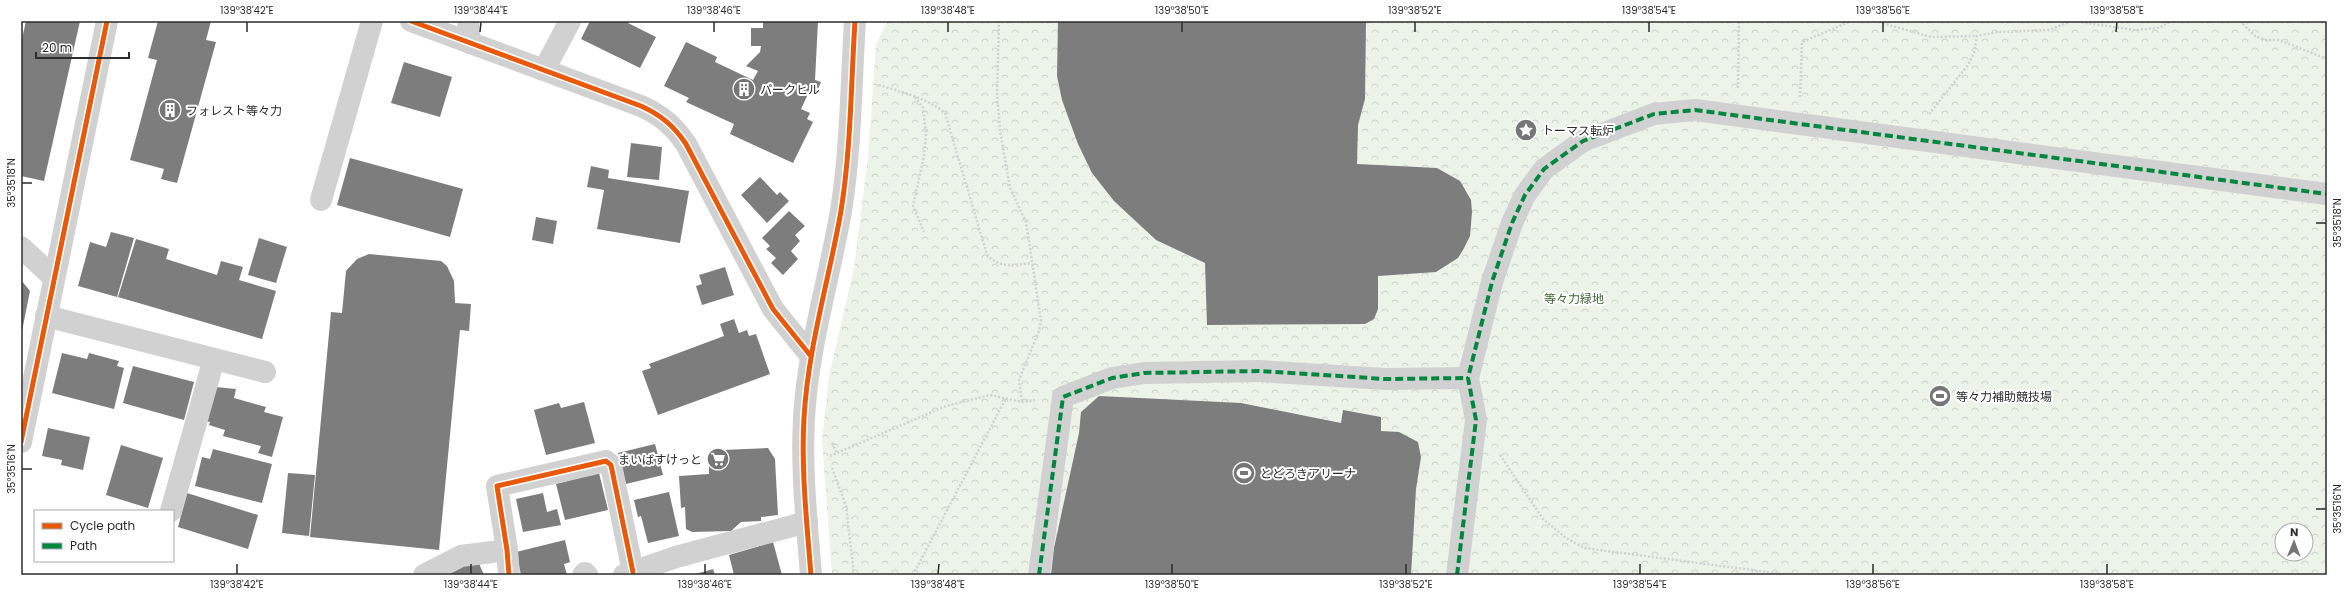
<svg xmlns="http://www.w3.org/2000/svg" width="2348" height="596" font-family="Poppins,'Noto Sans JP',sans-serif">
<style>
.park{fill:url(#park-crowns);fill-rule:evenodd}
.building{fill:#7d7d7d}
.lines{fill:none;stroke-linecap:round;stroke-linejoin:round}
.path{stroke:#d1d1d1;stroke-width:2.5;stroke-dasharray:2 2;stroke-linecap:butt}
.minor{stroke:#d1d1d1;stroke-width:22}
.quiet{stroke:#00873e;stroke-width:4;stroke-dasharray:8 4;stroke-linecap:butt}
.cycleway-casing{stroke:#fff;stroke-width:8}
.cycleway{stroke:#e8590c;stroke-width:5}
.ticks{fill:none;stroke:#2c2c2c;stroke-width:1.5}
.labels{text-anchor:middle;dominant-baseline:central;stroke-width:4;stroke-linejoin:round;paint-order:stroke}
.poi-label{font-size:12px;fill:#2c2c2c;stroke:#fff;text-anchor:start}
.park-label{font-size:12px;fill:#426938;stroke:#fff}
.neatline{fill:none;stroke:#2c2c2c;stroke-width:1.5}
.ticks-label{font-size:10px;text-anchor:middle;fill:#2c2c2c}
</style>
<defs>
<pattern id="park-crowns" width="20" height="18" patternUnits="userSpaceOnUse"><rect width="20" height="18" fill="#ecf4ea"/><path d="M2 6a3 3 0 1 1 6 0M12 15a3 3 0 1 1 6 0" fill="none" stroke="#cbd1c9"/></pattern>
</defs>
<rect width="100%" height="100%" fill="#fff"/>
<path class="park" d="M 888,21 L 2327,21 L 2327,575 L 832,575 L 822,441 L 829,376 L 854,268 L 868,157 L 876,44 ZM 2282,530 L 2306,530 L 2306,554 L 2282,554 Z"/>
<g class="building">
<polygon points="26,21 80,21 44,181 21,176 21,43"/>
<polygon points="158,21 211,21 206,40 216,42 177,183 161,179 164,169 130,160 157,60 148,58"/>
<polygon points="590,21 629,21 628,23 656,37 640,68 581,39"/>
<polygon points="763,21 818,21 815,80 821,82 815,96 809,92 801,109 810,113 807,119 813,122 793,163 730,134 734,124 686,102 689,98 664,86 686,42 717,57 715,62 753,80 758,71 746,66 760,52 761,46 751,46 751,28 763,28"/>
<polygon points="1058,21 1366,21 1365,99 1358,125 1357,164 1437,168 1460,181 1471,200 1472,212 1470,236 1463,250 1458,258 1436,272 1378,276 1378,309 1374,319 1365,324 1207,325 1205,263 1156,240 1114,201 1092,173 1078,144 1062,100 1057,76"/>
<polygon points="404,62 452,77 440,117 391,103"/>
<polygon points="631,143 662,147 659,180 627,177"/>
<polygon points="350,158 463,189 450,237 337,205"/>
<polygon points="591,166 609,170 608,178 689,191 680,243 597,229 604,190 587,187"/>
<polygon points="760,177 777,195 780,192 789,201 767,223 741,195"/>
<polygon points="789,211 805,226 795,235 800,241 791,251 798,259 783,275 771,263 776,258 766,249 770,246 762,238"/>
<polygon points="536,217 557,221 553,244 532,240"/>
<polygon points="111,232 134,238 117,297 78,286 90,242 106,247"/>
<polygon points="259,238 287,247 276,283 248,275"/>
<polygon points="136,239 169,249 166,259 217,275 221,261 243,267 239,280 276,291 262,339 118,297"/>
<polygon points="369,254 441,261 447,266 454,281 455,303 471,304 469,331 460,330 439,550 310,537 331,312 342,313 346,271 357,259"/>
<polygon points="725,267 734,295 702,305 696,286 702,284 699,275"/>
<polygon points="21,280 30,291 22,331 21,331"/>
<polygon points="734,319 739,333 747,330 749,336 756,334 770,374 658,415 642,371 651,368 649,364 724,336 720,324"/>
<polygon points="62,353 87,359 89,353 119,361 117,366 124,368 114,409 52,393"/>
<polygon points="133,366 194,382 184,420 123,403"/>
<polygon points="216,387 236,389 234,398 266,407 264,412 283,417 272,457 258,453 261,446 223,436 225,430 209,425 210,422 206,421"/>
<polygon points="1099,396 1241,403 1341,423 1343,410 1381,417 1381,431 1399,432 1418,442 1421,457 1416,489 1411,575 1051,575 1054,548 1079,433 1081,412"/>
<polygon points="584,402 595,443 546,455 534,410 559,403 561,408"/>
<polygon points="48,428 90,437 83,470 61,465 62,460 42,456"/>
<polygon points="655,444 663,475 626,484 618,453"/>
<polygon points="121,445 163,458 148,508 106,495"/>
<polygon points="768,448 775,459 778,515 761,517 761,521 741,522 731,531 692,532 686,529 685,507 681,508 679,476 709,474 709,456 722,456 723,450"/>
<polygon points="213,449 272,464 262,503 195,486 202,457 210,459"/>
<polygon points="288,473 315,475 309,536 282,533"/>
<polygon points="599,473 608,510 565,520 556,484"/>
<polygon points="669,492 679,536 648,543 641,516 638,517 634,500"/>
<polygon points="187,493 258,515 248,549 178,527"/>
<polygon points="543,493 547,512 557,509 561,525 523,532 516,499"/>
<polygon points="565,540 570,562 564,564 567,575 521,575 516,552"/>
<polygon points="773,542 782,575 734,575 729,555"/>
<polygon points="477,559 484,575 443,575"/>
<polygon points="713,569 715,575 692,575"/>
</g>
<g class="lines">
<g class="path">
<polyline points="999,21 997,95 1000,130 1010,188 1026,222 1041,321 1039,331 1019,380 1022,402"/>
<polyline points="1875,21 1931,37 1977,36"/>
<polyline points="2240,21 2255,36 2265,40 2279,40 2327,59"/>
<path d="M 879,85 C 901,92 927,98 945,113 L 987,255 C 1001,269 1014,265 1032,263"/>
<polyline points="1738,88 1739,21"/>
<polyline points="915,97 923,108 926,134 924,156 913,206 924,232"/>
<polyline points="1800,97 1802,42 1851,21"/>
<polyline points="1929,114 1968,65 1974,53 1977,36 1998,32 2049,30 2072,21 2135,30 2159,28 2171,21"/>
<polyline points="832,443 837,453"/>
<polyline points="1500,455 1543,519 1566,538 1584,548 1790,575"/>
<polyline points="830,456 946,406 990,395 1022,402 1035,400"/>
<polyline points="832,468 846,506 854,575"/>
<polyline points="913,575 1006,398"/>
</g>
<g class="minor">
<path d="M 411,21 L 641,106 C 661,115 674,126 686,144 L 773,309 L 810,355"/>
<polyline points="468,21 470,43"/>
<polyline points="544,70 570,21"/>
<polyline points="321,200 372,21"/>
<polyline points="21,247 53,277"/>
<polyline points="46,316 265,372"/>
<polyline points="21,442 107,21"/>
<polyline points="171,511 214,359"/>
<polyline points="424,575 461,556 507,550"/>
<polyline points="509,575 507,550 497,486 606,461 611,465 633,572"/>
<polyline points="583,575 585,573 587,575"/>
<polyline points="624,575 676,557 807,522"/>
<path d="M 811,575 C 807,524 801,470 804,418 C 808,347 829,280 841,211 C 851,148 851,84 855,21"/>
<polyline points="1039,575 1063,397 1112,378 1144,373 1259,371 1385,379 1468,378"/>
<polyline points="1457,575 1476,420 1468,378 1492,282 1512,223 1525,195 1544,169 1583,141 1654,114 1695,110 2327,194"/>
</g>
<g class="quiet">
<polyline points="1039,575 1063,397 1112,378 1144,373 1259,371 1385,379 1468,378"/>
<polyline points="1457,575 1476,420 1468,378 1492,282 1512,223 1525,195 1544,169 1583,141 1654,114 1695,110 2327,194"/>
</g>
<g class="cycleway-casing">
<g id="cycleway">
<path d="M 411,21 L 641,106 C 661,115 674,126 686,144 L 773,309 L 810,355"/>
<polyline points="21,442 107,21"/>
<polyline points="509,575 507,550 497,486 606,461 611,465 633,572"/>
<path d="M 811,575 C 807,524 801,470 804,418 C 808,347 829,280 841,211 C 851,148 851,84 855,21"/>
</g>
</g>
<use href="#cycleway" class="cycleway"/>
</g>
<path class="ticks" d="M 247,32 L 247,22M 480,32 L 481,22M 714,32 L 714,22M 948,32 L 948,22M 1182,32 L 1182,22M 1415,32 L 1415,22M 1649,32 L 1649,22M 1883,32 L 1883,22M 2116,32 L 2117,22M 22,183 L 32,183M 2316,223 L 2326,223M 22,469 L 32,469M 2316,509 L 2326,509M 237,574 L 237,564M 471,574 L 471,564M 705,574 L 705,564M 938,574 L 939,564M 1172,574 L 1172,564M 1406,574 L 1406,564M 1640,574 L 1640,564M 1873,574 L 1873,564M 2107,574 L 2107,564"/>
<defs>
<g id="building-disc" transform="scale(1.15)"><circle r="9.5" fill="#767676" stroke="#fff"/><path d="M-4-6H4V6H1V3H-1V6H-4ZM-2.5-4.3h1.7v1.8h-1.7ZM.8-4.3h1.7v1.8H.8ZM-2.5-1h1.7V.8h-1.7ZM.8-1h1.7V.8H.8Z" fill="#fff"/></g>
<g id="sight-disc" transform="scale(1.15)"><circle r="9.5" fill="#767676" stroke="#fff"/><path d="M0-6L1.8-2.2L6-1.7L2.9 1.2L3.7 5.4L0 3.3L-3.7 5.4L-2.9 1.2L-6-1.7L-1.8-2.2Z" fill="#fff"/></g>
<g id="stadium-disc" transform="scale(1.15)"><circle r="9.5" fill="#767676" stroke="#fff"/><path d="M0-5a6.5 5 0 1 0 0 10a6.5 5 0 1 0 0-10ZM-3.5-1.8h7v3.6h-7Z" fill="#fff"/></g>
<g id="supermarket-disc" transform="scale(1.15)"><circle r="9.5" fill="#767676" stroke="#fff"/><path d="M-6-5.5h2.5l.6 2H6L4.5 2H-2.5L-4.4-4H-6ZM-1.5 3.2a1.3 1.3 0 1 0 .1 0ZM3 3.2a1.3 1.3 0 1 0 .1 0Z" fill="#fff"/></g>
</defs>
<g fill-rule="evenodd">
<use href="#building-disc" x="744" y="89"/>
<use href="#building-disc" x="170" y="110"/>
<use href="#sight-disc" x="1526" y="130"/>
<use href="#stadium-disc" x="1940" y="396"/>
<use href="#supermarket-disc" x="718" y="459"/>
<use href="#stadium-disc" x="1244" y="473"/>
</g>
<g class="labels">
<g class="poi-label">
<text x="760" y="89">パークヒル</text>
<text x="186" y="110">フォレスト等々力</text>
<text x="1542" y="130">トーマス転炉</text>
<text x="1956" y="396">等々力補助競技場</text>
<text x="702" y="459" text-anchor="end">まいばすけっと</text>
<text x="1260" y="473">とどろきアリーナ</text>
</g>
<g class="park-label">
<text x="1574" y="298">等々力緑地</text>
</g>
</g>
<rect width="2348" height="596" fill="none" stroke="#ffffff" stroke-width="44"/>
<rect x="34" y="510" width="140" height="52" fill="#ffffff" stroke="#ababab"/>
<rect x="42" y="523" width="20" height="6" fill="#e8590c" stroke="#ababab"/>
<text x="70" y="530" font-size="12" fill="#2c2c2c">Cycle path</text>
<rect x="42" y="543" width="20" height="6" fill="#00873e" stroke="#ababab"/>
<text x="70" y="550" font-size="12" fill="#2c2c2c">Path</text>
<g transform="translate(2294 542) rotate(1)"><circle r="19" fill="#ffffff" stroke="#ababab"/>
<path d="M0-3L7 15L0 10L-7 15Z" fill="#767676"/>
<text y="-6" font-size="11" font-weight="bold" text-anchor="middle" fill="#2c2c2c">N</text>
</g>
<path d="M36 52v6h93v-6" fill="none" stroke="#2c2c2c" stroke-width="2"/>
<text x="42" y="52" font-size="12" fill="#2c2c2c" stroke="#ffffff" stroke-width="3" paint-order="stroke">20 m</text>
<rect x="22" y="22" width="2304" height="552" class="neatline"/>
<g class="ticks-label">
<text x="247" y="14">139°38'42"E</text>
<text x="481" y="14">139°38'44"E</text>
<text x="714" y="14">139°38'46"E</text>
<text x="948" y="14">139°38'48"E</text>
<text x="1182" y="14">139°38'50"E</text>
<text x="1415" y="14">139°38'52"E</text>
<text x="1649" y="14">139°38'54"E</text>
<text x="1883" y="14">139°38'56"E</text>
<text x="2117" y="14">139°38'58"E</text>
<text transform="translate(11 183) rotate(-90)" y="4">35°35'18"N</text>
<text transform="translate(2337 223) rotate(-90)" y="4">35°35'18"N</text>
<text transform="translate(11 469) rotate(-90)" y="4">35°35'16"N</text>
<text transform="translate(2337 509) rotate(-90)" y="4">35°35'16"N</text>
<text x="237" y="588">139°38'42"E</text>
<text x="471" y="588">139°38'44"E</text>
<text x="705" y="588">139°38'46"E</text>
<text x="938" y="588">139°38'48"E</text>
<text x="1172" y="588">139°38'50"E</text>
<text x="1406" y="588">139°38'52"E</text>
<text x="1640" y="588">139°38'54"E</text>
<text x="1873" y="588">139°38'56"E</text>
<text x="2107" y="588">139°38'58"E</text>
</g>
</svg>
